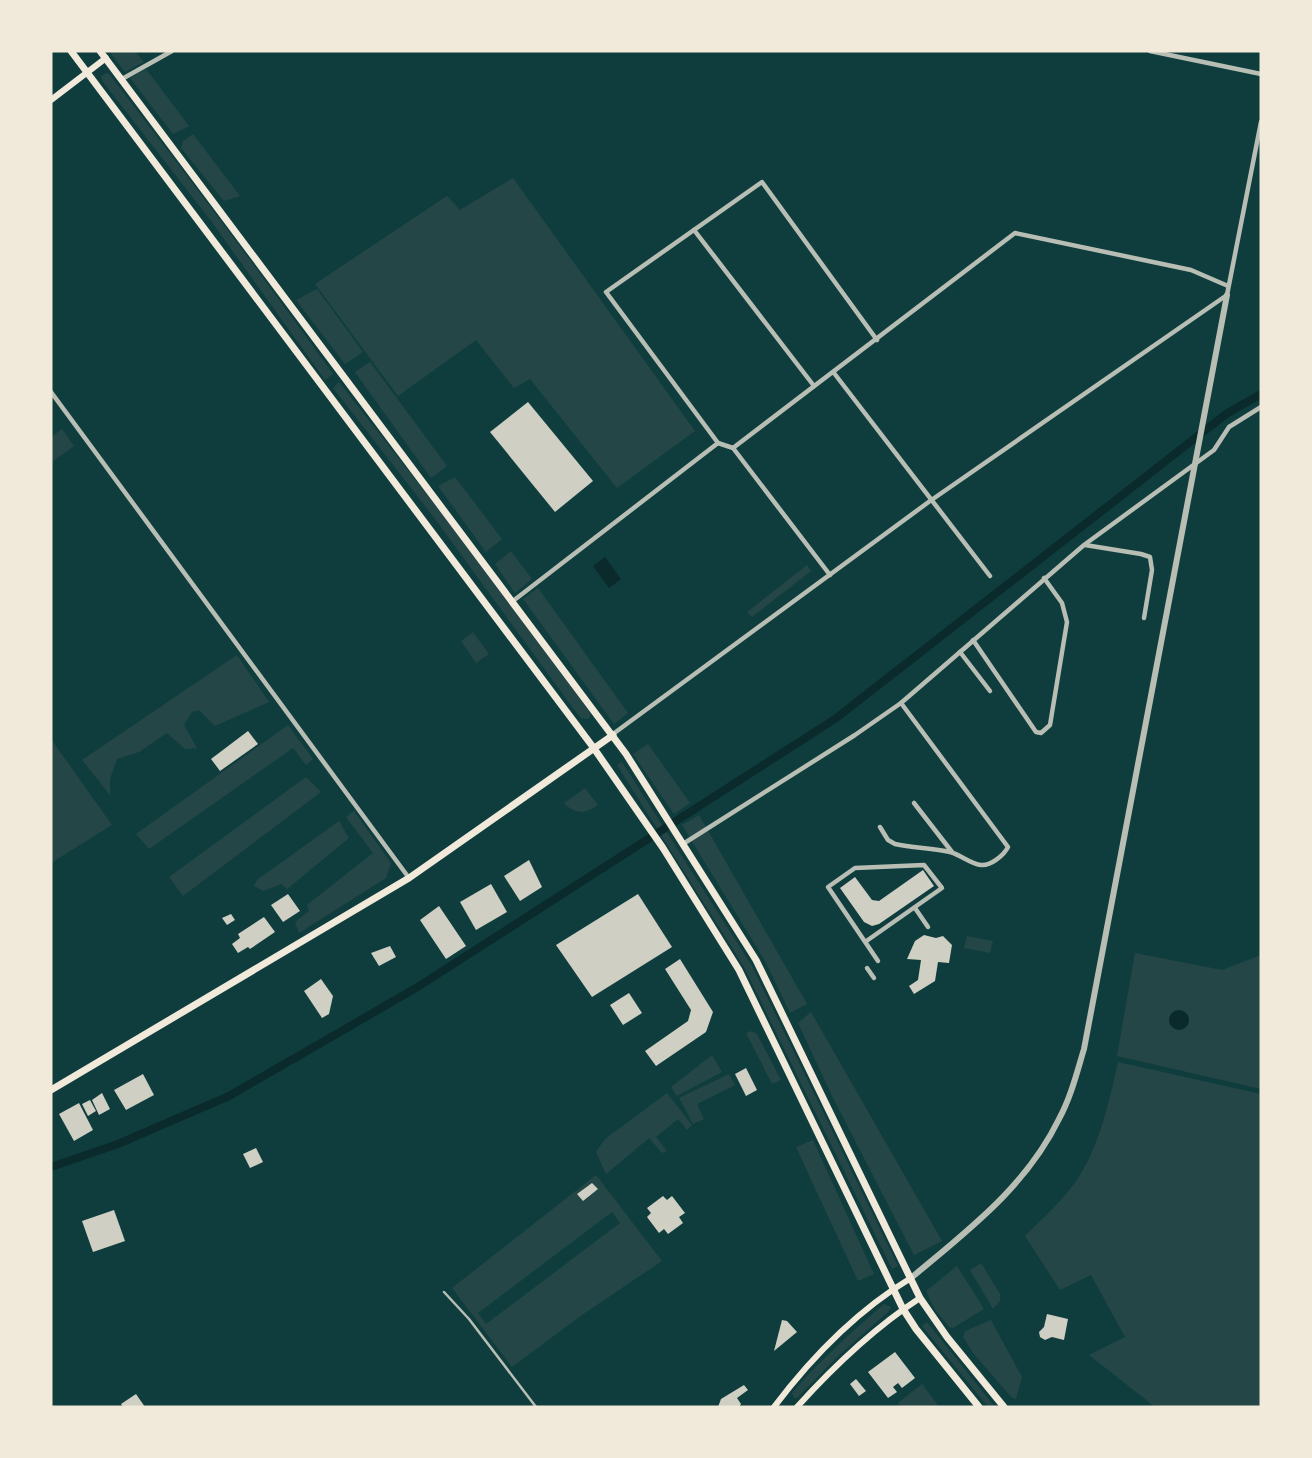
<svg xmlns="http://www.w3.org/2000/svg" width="1312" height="1458" font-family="Commissioner,sans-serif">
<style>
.green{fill:#244646;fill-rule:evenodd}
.water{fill:#0a2a2b}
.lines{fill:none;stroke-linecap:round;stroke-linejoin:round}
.canal{stroke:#0a2a2b;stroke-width:8}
.building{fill:#cfcfc3}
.service{stroke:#b8beb3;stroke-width:2.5}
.minor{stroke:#b8beb3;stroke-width:4.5}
.tertiary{stroke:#b8beb3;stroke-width:6}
.secondary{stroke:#f1e9da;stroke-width:6}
.primary{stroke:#f1e9da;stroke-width:7}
</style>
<rect width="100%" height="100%" fill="#0f3d3e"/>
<g class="green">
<polygon points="109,51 135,51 144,62 125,72"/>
<polygon points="146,69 189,126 173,134 130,78"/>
<path d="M 107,73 L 110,75 C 186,174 261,273 333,374 L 325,380 L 211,221 L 103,82 L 101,76 Z"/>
<polygon points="193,134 240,196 224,201 181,148 183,141"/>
<polygon points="513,178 695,431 617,488 530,379 514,388 476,340 398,396 315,284 447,196 460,210"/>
<polygon points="317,289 363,352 345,364 296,300"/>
<polygon points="370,362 447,466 431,478 355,372"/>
<polygon points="339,382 469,548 591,714 589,719 581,718 573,708 432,515 333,388"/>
<polygon points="62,429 74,446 51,463 51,437"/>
<polygon points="455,477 502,539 486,552 438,486"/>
<polygon points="511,551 532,579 515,593 495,564"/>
<polygon points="807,565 811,571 752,617 747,612"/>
<polygon points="538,588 628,713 614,724 523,599"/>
<polygon points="473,632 489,654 476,663 461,641"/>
<polygon points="237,655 269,702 215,726 199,710 192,712 184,725 197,748 185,749 167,733 139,752 117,759 110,779 110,795 82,760"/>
<polygon points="288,725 313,759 306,765 293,748 149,849 136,834"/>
<polygon points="51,739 112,825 51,863"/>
<polygon points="648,744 690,803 674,814 633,754"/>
<polygon points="622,762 752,966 898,1266 892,1269 744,967 617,765"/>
<polygon points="306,777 321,792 183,896 169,877"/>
<path d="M 585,788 L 598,805 C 585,814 576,815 564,803 Z"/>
<polygon points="354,811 391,863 386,878 299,933 295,922 309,911 307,905 373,853 346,817"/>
<polygon points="699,815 807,1004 790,1013 765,961 682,825"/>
<polygon points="339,821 349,838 287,889 281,884 263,891 254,886 257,880"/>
<polygon points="967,936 993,941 990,953 964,948"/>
<polygon points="1135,953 1222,970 1261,955 1261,1089 1117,1056"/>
<polygon points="811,1012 942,1241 914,1255 832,1096 798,1023"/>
<polygon points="752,1031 757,1034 781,1080 772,1084 746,1033"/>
<polygon points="712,1055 722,1072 677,1096 671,1087"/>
<path d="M 1118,1062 L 1261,1094 L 1261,1407 L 1155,1407 L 1089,1355 L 1125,1337 L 1091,1275 L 1060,1290 L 1025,1236 C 1043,1218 1062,1201 1077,1180 C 1100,1145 1109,1102 1118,1062 Z"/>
<polygon points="729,1074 735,1085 697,1104 704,1119 693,1124 679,1098"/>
<polygon points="667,1093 692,1125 687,1130 678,1119 656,1137 667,1151 662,1153 649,1138 606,1174 596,1152 605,1139"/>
<polygon points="813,1140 874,1274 858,1281 796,1147"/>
<path d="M 596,1175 L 662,1261 L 582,1315 L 512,1367 L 452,1288 ZM 612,1212 L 620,1223 L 486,1324 L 478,1313 Z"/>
<polygon points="981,1263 1000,1294 1000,1301 993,1309 970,1270"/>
<polygon points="957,1266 984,1309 953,1328 949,1327 934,1308 926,1291"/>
<path d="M 884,1304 L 891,1307 L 889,1311 L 837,1357 L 797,1398 L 794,1398 L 792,1393 C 820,1360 852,1332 884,1304 Z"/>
<polygon points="991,1320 1022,1377 1016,1399 1011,1397 973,1353 963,1337 965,1331"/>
<polygon points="927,1322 995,1407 988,1407 922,1326"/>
<polygon points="922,1384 939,1407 901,1407 898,1403"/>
</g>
<g class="water">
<polygon points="605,557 621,579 609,588 593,566"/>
<circle cx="1179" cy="1020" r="10"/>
</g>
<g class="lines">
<polyline class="canal" points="51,1167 118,1144 229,1096 416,988 835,719 1226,414 1261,394"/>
</g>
<g class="building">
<polygon points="528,402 593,481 555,512 490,432"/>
<polygon points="248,731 258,744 220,771 211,759"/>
<polygon points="529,860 542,887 520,901 504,876"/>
<polygon points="923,870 934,886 879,924 872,926 864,922 840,888 855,877 872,900 879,901"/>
<polygon points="491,884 507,912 476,930 460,902"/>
<polygon points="288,894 300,911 283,922 271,905"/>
<polygon points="638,894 672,947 592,997 556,945"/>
<polygon points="439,906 466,946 446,959 420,920"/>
<polygon points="231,914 235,920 227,925 222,918"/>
<polygon points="264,917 275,932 250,949 248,947 238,953 232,944 240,938 238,934"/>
<polygon points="924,935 936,938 943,936 952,945 949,963 938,962 935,981 914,994 909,986 918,980 921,960 907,959 915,941"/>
<polygon points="390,946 396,957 379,966 371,953"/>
<polygon points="680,959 713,1012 706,1032 656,1066 645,1051 688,1021 691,1010 665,969"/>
<polygon points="321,979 333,996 329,1014 322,1018 304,991"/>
<polygon points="629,993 642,1013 623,1025 610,1005"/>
<polygon points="746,1068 757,1090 746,1096 735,1074"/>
<polygon points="143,1074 154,1095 126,1110 114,1090"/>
<polygon points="102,1093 110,1109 99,1115 92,1100"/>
<polygon points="90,1100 96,1111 88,1116 82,1104"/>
<polygon points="79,1103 93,1130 74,1141 59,1114"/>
<polygon points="256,1148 263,1162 250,1168 243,1154"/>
<polygon points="592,1183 598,1189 583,1201 577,1194"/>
<polygon points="663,1196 667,1200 672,1196 685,1213 679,1217 683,1223 668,1234 664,1229 659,1233 647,1217 651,1213 647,1208"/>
<polygon points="114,1210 125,1241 93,1252 82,1221"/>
<polygon points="1047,1314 1068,1319 1064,1340 1052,1337 1045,1340 1040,1337 1039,1332 1044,1327"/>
<polygon points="782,1320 787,1321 797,1332 774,1351"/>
<polygon points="895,1352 915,1378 902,1388 898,1383 893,1387 897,1392 888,1398 868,1372"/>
<polygon points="856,1379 866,1391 859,1396 850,1384"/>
<polygon points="744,1385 748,1390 737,1398 741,1404 739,1407 718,1407 721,1399"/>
<polygon points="136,1394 145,1407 123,1407 121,1404"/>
</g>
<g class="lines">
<polyline class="service" points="444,1292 469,1319 536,1407"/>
<g class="minor">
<polyline points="1150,51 1261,74"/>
<polyline points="122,79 172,51"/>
<polyline points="694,230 814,386"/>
<polyline points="834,373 990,576"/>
<polyline points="51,392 409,878"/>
<polyline points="733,448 1015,233 1191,270 1228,286"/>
<polyline points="1085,545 1141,554 1150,557 1152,570 1144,618"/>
<polyline points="830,575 733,448 718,443 606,292 762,182 877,340"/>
<polyline points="513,601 718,443"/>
<polyline points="973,640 1036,732 1041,733 1050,725 1067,622 1062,603 1044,578"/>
<polyline points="960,652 990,691"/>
<polyline points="613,734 930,501 1227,295 1261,122"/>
<polyline points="914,803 952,852"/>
<path d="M 880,827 L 888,840 L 895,844 C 913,848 932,848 950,852 C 961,855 971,864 981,865 C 991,866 1004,855 1008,847 L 901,703"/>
<polyline points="683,844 855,735 901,703 1084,545 1214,450 1229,427 1261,407"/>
<polyline points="915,908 928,927"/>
<polyline points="865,942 942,888 924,865 855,868 828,887 878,961"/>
<polyline points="867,968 874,978"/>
</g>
<path class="tertiary" d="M 911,1278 C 967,1231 1026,1187 1059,1119 C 1071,1097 1077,1072 1084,1049 L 1227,295"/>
<g class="secondary">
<polyline points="51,100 106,58"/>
<path d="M 774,1407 C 811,1358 858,1310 911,1278"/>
<path d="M 797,1407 C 834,1366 874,1328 920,1298"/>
</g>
<g class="primary">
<polyline points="71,51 593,747 663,848 739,970 903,1309 916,1329 979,1407"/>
<polyline points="100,51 626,754 756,960 920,1298 947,1337 1004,1407"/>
<polyline points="51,1090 409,878 613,735"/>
</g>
</g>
<rect width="1312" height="1458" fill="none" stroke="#f1e9da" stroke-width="105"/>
</svg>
